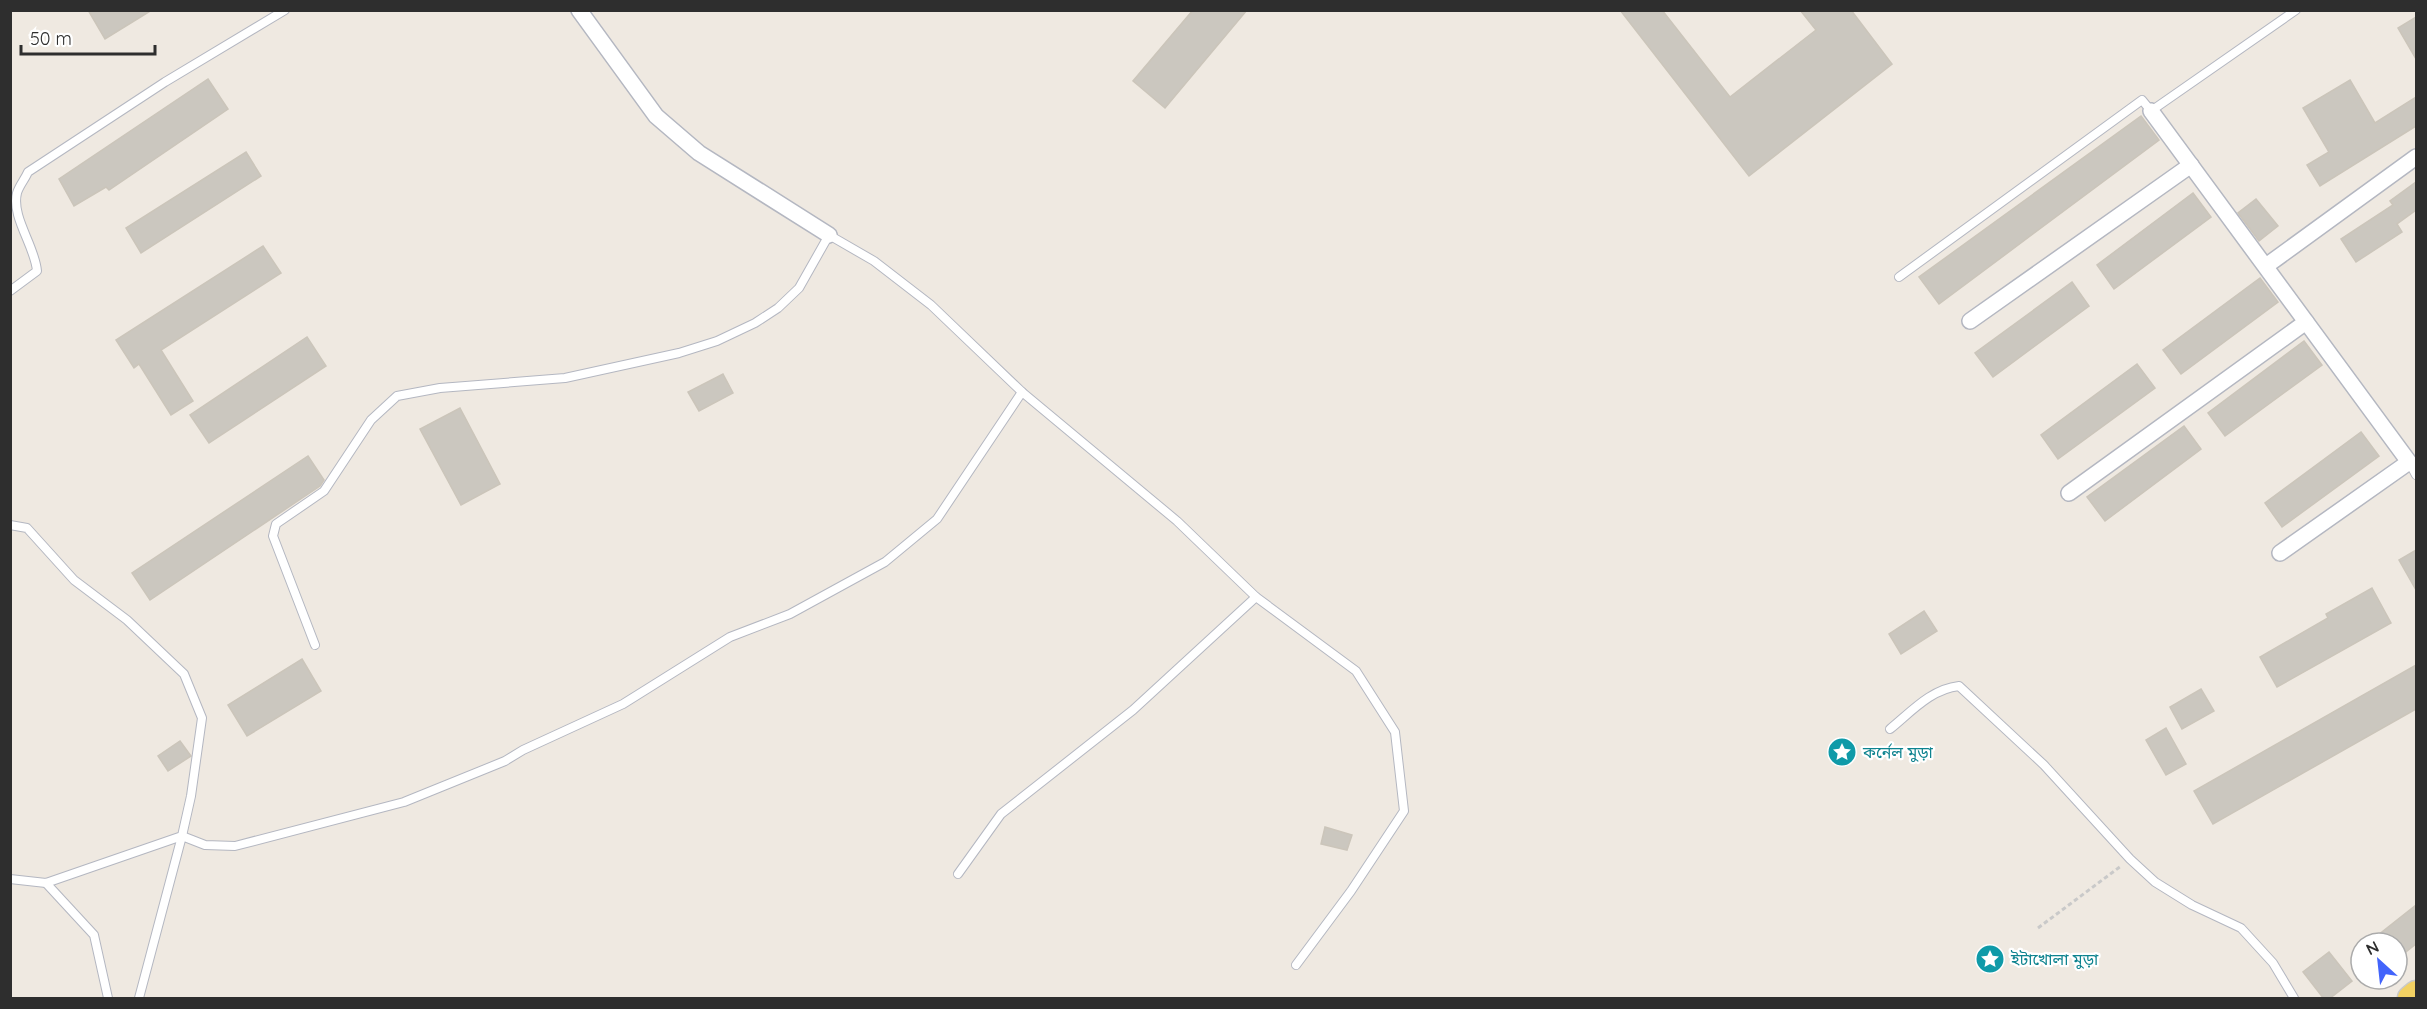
<svg xmlns="http://www.w3.org/2000/svg" width="2427" height="1009" font-family="Quicksand,'Noto Sans Bengali',sans-serif">
<style>
.building{fill:#cbc7bf;stroke:#cbc5ba;stroke-width:1.5}
.lines{fill:none;stroke-linecap:round;stroke-linejoin:round}
.lane-casing{stroke:#b4b7c1;stroke-width:10}
.street-casing{stroke:#b4b7c1;stroke-width:18}
.primary-casing{stroke:#c9c9c9;stroke-width:27}
.path{stroke:#c9c9c9;stroke-width:3;stroke-dasharray:4.5 3;stroke-linecap:butt}
.lane{stroke:#fff;stroke-width:8}
.street{stroke:#fff;stroke-width:15}
.primary{stroke:#f2d163;stroke-width:24}
.labels{text-anchor:middle;dominant-baseline:central;stroke-width:4.5;stroke-linejoin:round;paint-order:stroke}
.culture-label{font-size:16px;fill:#0d838f;stroke:#fff;text-anchor:start}
</style>
<rect width="100%" height="100%" fill="#efe9e1"/>
<g class="building">
<polygon points="88,10 152,10 105,39"/>
<polygon points="1193,10 1247,10 1165,108 1133,81"/>
<polygon points="1620,10 1662,10 1730,97 1816,30 1800,10 1851,10 1892,64 1749,176"/>
<polygon points="2416,17 2416,59 2398,28"/>
<polygon points="208,79 228,109 109,190 106,187 74,206 59,179"/>
<polygon points="2350,80 2375,123 2416,97 2416,126 2320,186 2307,165 2329,152 2303,108"/>
<polygon points="2141,116 2159,140 1939,304 1919,277"/>
<polygon points="246,152 261,176 141,253 126,228"/>
<polygon points="2416,182 2416,210 2397,224 2402,232 2356,262 2341,239 2393,205 2390,201"/>
<polygon points="2193,193 2211,217 2114,289 2097,265"/>
<polygon points="2256,199 2278,226 2259,241 2238,213"/>
<polygon points="263,246 281,273 161,350 193,401 171,415 139,364 134,368 116,340"/>
<polygon points="2260,278 2278,302 2181,374 2163,350"/>
<polygon points="2072,282 2089,306 1993,377 1975,353"/>
<polygon points="307,337 326,366 209,443 190,415"/>
<polygon points="2304,341 2322,365 2225,436 2208,413"/>
<polygon points="2137,364 2155,388 2058,459 2041,435"/>
<polygon points="723,374 733,393 699,411 688,392"/>
<polygon points="460,408 500,484 461,505 420,429"/>
<polygon points="2184,426 2201,449 2105,521 2087,497"/>
<polygon points="2361,432 2379,456 2282,527 2265,503"/>
<polygon points="308,456 324,480 320,486 150,600 132,573"/>
<polygon points="2416,550 2416,590 2399,560"/>
<polygon points="2372,588 2391,623 2277,687 2260,657 2328,618 2326,614"/>
<polygon points="1924,611 1937,631 1901,654 1889,634"/>
<polygon points="302,659 321,691 247,736 228,705"/>
<polygon points="2416,665 2416,709 2213,824 2194,791"/>
<polygon points="2201,689 2214,711 2182,729 2170,707"/>
<polygon points="2166,728 2186,764 2166,775 2146,740"/>
<polygon points="180,741 191,756 168,771 158,756"/>
<polygon points="1325,827 1352,835 1347,850 1321,844"/>
<polygon points="2416,905 2416,944 2397,959 2397,943 2368,943"/>
<polygon points="2329,952 2352,981 2329,999 2324,999 2303,972"/>
</g>
<g class="lines">
<g class="lane-casing">
<g id="lane">
<polyline points="1899,277 2142,100 2151,111 2296,10"/>
<path d="M 10,291 L 37,271 C 35,246 11,217 17,193 C 19,186 25,179 28,172 L 165,82 L 285,10"/>
<polyline points="2409,462 2416,475"/>
<polyline points="10,525 27,528 74,580 127,620 184,674 202,718 191,796 182,836 46,883 10,879"/>
<polyline points="315,645 273,536 276,524 324,491 371,420 397,396 440,388 565,378 679,353 717,341 755,323 778,308 799,288 829,235 874,261 931,305 1022,392 1177,521 1256,597"/>
<path d="M 1890,729 C 1911,712 1931,689 1959,686 L 2044,765 L 2130,859 L 2155,882 L 2192,905 L 2241,928 L 2273,963 L 2294,998"/>
<polyline points="958,874 1001,814 1133,710 1256,597 1356,671 1395,732 1404,811 1351,891 1296,965"/>
<polyline points="46,883 94,935 108,998"/>
<polyline points="139,998 182,836 205,845 235,846 404,802 505,761 523,750 623,704 730,637 790,614 885,562 937,519 1022,392"/>
</g>
</g>
<g class="street-casing">
<g id="street">
<polyline points="579,10 656,116 699,153 829,235"/>
<polyline points="2151,111 2409,462 2280,553"/>
<polyline points="2266,266 2416,157"/>
<polyline points="1970,321 2191,165"/>
<polyline points="2069,493 2306,322"/>
</g>
</g>
<g class="primary-casing">
<polyline id="primary" points="2410,998 2416,993"/>
</g>
<polyline class="path" points="2038,928 2121,866"/>
<use href="#lane" class="lane"/>
<use href="#street" class="street"/>
<use href="#primary" class="primary"/>
</g>
<defs>
<g id="sight-disc" transform="scale(1.5)"><circle r="9.5" fill="#0f9aa8" stroke="#fff"/><path d="M0-6L1.8-2.2L6-1.7L2.9 1.2L3.7 5.4L0 3.3L-3.7 5.4L-2.9 1.2L-6-1.7L-1.8-2.2Z" fill="#fff"/></g>
</defs>
<g fill-rule="evenodd">
<use href="#sight-disc" x="1842" y="752"/>
<use href="#sight-disc" x="1990" y="959"/>
</g>
<g class="labels">
<g class="culture-label">
<text x="1863" y="752">কর্নেল মুড়া</text>
<text x="2011" y="959">ইটাখোলা মুড়া</text>
</g>
</g>
<rect width="2427" height="1009" fill="none" stroke="#2e2e2e" stroke-width="24"/>
<g transform="translate(2379 961) rotate(333)"><circle r="28" fill="#ffffff" stroke="#ababab" stroke-width="1.5"/>
<path d="M0-4.5L10 22L0 15L-10 22Z" fill="#4264fb"/>
<text y="-9" font-size="16" font-weight="bold" text-anchor="middle" fill="#2e2e2e">N</text>
</g>
<path d="M21 45v9h134v-9" fill="none" stroke="#2e2e2e" stroke-width="3"/>
<text x="30" y="45" font-size="18" fill="#2e2e2e" stroke="#ffffff" stroke-width="4.5" paint-order="stroke">50 m</text>
</svg>
